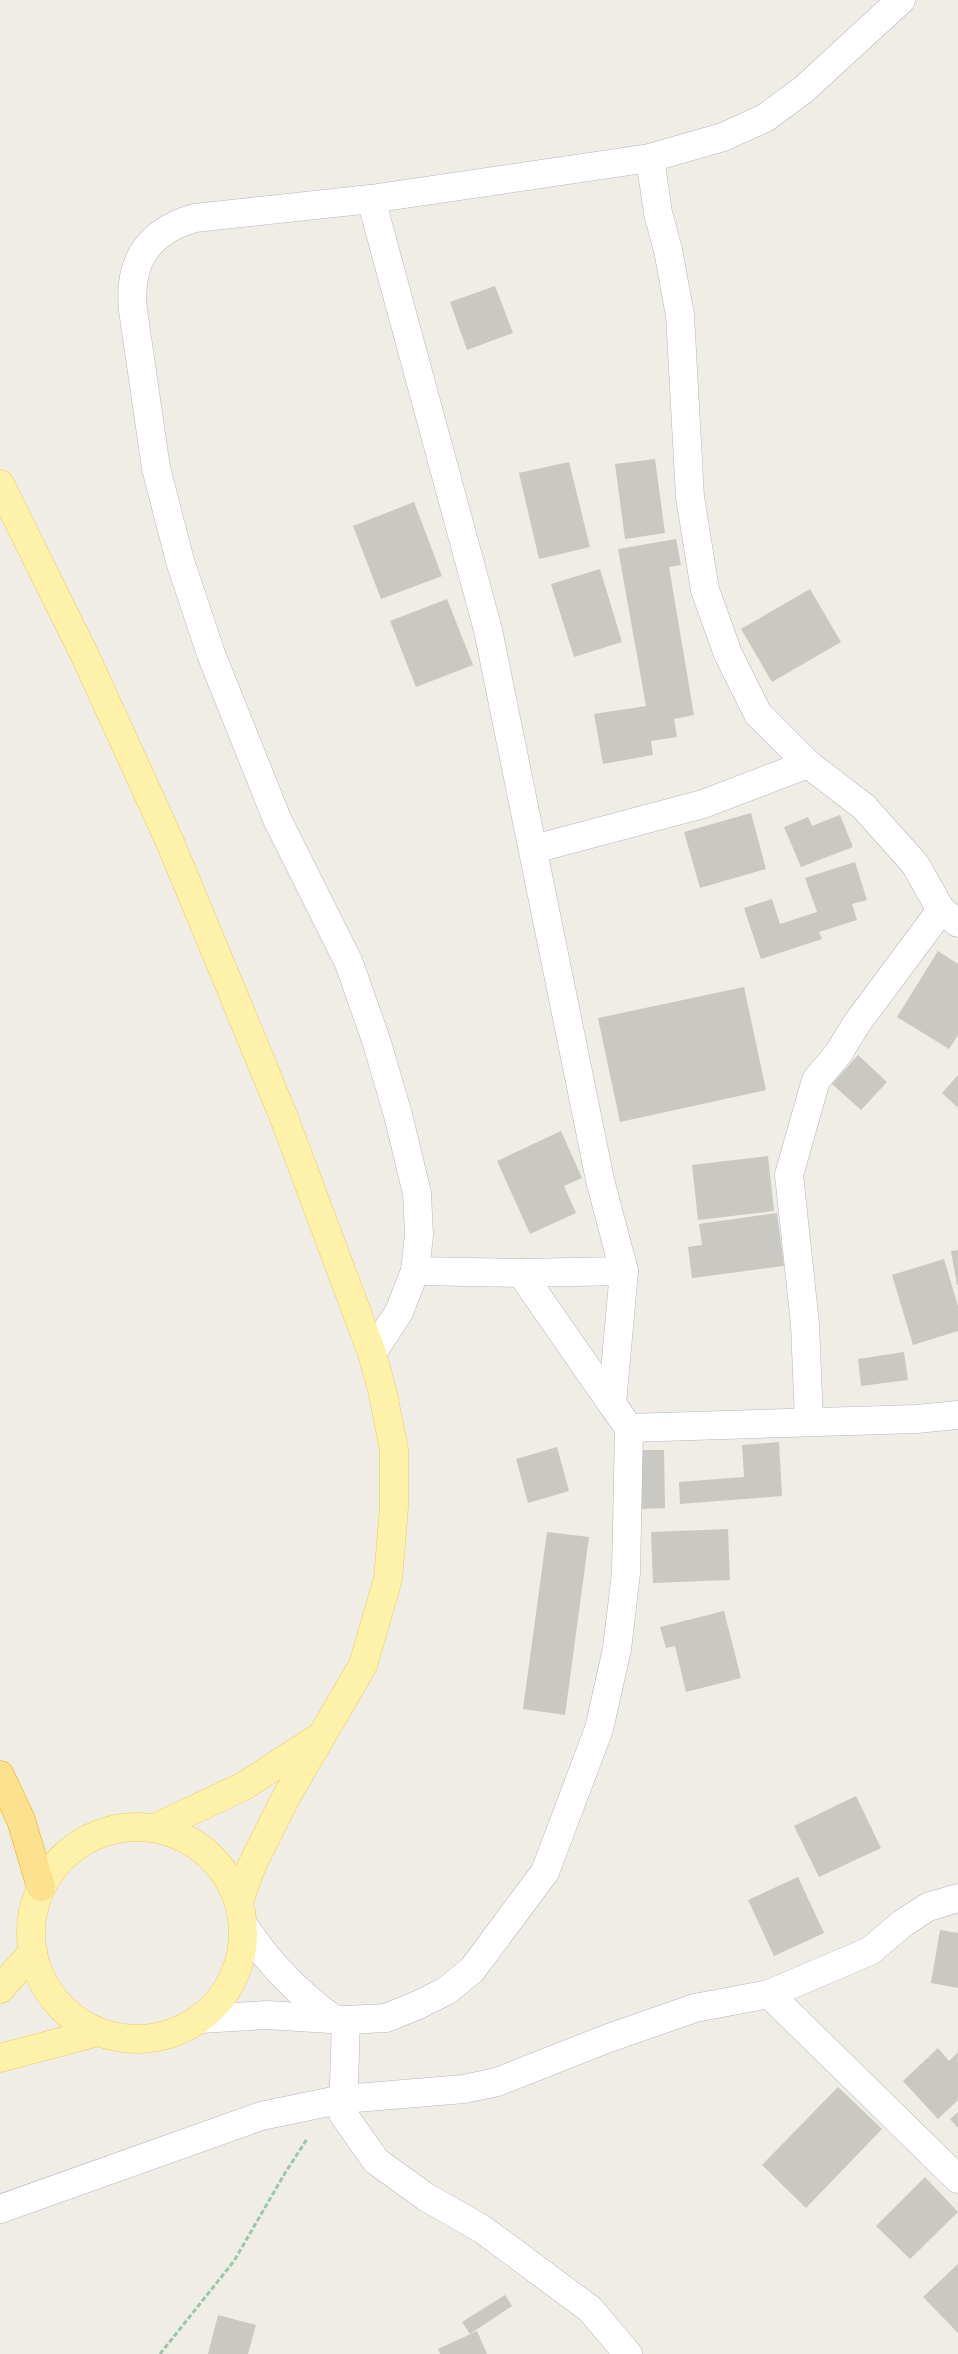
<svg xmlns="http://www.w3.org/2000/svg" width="958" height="2354" font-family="'Roboto Condensed',sans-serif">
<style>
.building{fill:#cac8c2}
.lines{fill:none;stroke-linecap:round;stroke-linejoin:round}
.street-casing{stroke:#b5b7bc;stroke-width:29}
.primary-casing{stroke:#f0c95d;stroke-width:29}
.highway-casing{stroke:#f1ab03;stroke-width:29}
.path{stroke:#9bc7a8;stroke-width:3;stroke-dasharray:5 2.5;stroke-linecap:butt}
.street{stroke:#fff;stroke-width:28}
.primary{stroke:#fef2ab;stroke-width:28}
.highway{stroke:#fce28f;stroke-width:28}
</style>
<rect width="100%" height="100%" fill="#efede5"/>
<g class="building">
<polygon points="495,286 513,333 467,350 450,302"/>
<polygon points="655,459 665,533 625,539 615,464"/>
<polygon points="569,462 590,547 539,559 519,473"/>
<polygon points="414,502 442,576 381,599 353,526"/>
<polygon points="676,539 681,565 669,567 694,715 674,719 677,737 651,741 653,755 603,764 594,714 646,706 618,549"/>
<polygon points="600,569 622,642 574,657 551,584"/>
<polygon points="810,589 841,642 772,682 741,629"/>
<polygon points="447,599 473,665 416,687 390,621"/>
<polygon points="751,813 766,869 700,888 684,832"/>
<polygon points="840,815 853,847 801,867 784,827 808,817 812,826"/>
<polygon points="855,862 867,900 852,904 857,920 819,932 822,939 761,959 744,908 772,899 780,924 817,912 805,878"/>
<polygon points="938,951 958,964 958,1035 949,1049 897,1017"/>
<polygon points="744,987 766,1090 620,1122 598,1018"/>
<polygon points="858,1055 887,1082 861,1110 832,1084"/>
<polygon points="958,1075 958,1108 942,1093"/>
<polygon points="561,1131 582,1178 564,1186 576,1213 530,1234 497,1161"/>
<polygon points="768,1156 774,1211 698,1220 692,1165"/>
<polygon points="777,1213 784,1266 692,1278 688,1247 702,1245 699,1224"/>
<polygon points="958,1250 958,1285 957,1285 951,1251"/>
<polygon points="944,1259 958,1306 958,1331 913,1345 892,1275"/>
<polygon points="904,1352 908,1380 861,1386 858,1359"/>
<polygon points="779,1442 782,1496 680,1504 679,1482 744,1477 742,1445"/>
<polygon points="557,1447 569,1491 528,1503 516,1459"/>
<polygon points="640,1450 664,1450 665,1508 642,1509"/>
<polygon points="728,1529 730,1580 653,1583 651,1532"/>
<polygon points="547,1532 589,1537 565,1715 523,1709"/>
<polygon points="724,1611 741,1678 686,1692 675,1646 666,1648 660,1627"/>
<polygon points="856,1796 881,1848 819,1877 794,1826"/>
<polygon points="798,1877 824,1933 774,1956 748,1900"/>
<polygon points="940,1930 958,1933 958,1988 931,1983"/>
<polygon points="938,2048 949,2061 958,2052 958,2100 938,2119 903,2081"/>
<polygon points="838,2087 882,2129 806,2208 762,2165"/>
<polygon points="958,2112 958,2128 950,2119"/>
<polygon points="925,2177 958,2212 910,2259 876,2226"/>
<polygon points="958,2264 958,2333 923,2297"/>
<polygon points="505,2295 512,2306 470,2334 462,2322"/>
<polygon points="218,2315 256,2325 248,2354 208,2354"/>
<polygon points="477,2331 487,2354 440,2354 438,2349"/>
</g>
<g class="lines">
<g class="street-casing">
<g id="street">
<polyline points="650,158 658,213 668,250 680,315 690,497 705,590 728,654 758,714 808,764 864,807 915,864 941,910 958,923"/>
<polyline points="534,849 703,804 808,764"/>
<polyline points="415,1271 521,1273 624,1271"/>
<polyline points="521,1273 612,1404"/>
<path d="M 372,1353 L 399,1312 L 415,1271 L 419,1235 L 417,1193 L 398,1115 L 377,1043 L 349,963 L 277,819 L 211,654 L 180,561 L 156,468 L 133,310 C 128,262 148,231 195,218 L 371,199 L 650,158 L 723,137 L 765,118 L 803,90 L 901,0"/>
<polyline points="809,1421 805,1324 789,1175 816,1080 838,1054 857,1023 941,910"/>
<polyline points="629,1428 916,1419 958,1415"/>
<path d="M 244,1926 C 269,1964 297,1993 335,2020"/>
<polyline points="769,1994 958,2179"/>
<polyline points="200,2019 267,2015 346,2020 386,2018 418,2005 446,1991 472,1970 545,1872 599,1729 617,1649 626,1573 629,1428 612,1404 624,1271 600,1180 488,630 371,199"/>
<polyline points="346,2020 343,2114 376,2161 426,2197 482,2229 590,2309 628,2354"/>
<polyline points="0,2209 261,2116 343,2099 464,2089 497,2082 606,2039 695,2008 769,1994 870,1951 903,1923 928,1907 958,1898"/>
</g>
</g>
<g class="primary-casing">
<g id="primary">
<polyline points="0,484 87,660 170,842 228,982 283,1115 372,1353 383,1394 394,1450 394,1507 388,1579 363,1665 286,1797 252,1865 239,1901"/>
<circle cx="137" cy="1933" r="106"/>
<polyline points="155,1828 244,1786 315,1740"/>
<polyline points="0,1989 33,1952"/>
<polyline points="0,2058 98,2032"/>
</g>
</g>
<g class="highway-casing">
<polyline id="highway" points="0,1775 21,1820 41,1887"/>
</g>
<polyline class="path" points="160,2354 234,2261 285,2173 307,2139"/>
<use href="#street" class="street"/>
<use href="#primary" class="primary"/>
<use href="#highway" class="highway"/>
</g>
</svg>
